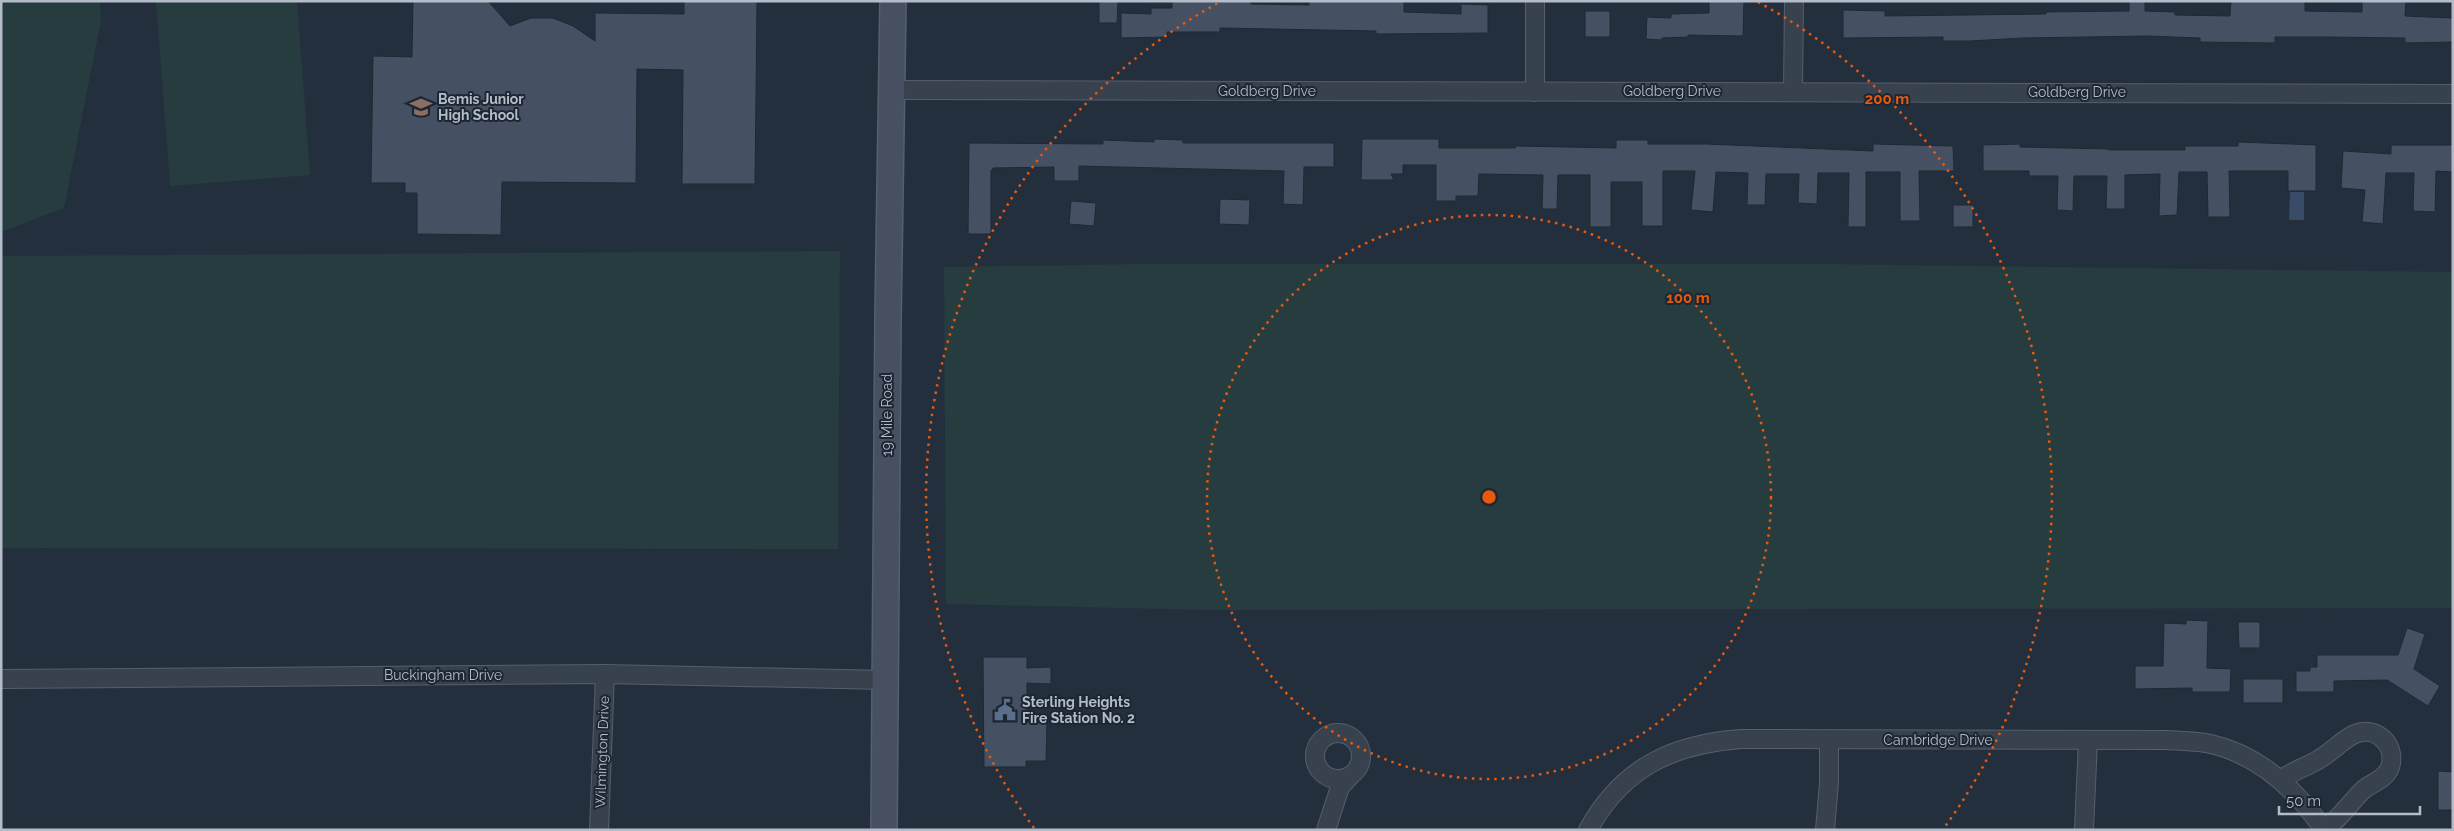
<svg xmlns="http://www.w3.org/2000/svg" width="2454" height="831" font-family="Raleway,sans-serif">
<style>
.green{fill:#263c3f}
.water{fill:#394c67}
.building{fill:#455162;stroke:#1f2835}
.lines{fill:none;stroke-linecap:round;stroke-linejoin:round}
.street-casing{stroke:#565f6c;stroke-width:20}
.secondary-casing{stroke:#565f6c;stroke-width:28}
.street{stroke:#38414e;stroke-width:18}
.secondary{stroke:#465061;stroke-width:25}
.ring{fill:none;stroke:#e8590c;stroke-width:2.5;stroke-dasharray:2.5 5}
.labels{text-anchor:middle;dominant-baseline:central;stroke-width:4;stroke-linejoin:round;paint-order:stroke}
.street-label{font-size:14px;fill:#b4bcc9;stroke:#1d2633}
.poi-label{font-size:14px;font-weight:bold;fill:#b4bcc9;stroke:#1d2633;text-anchor:start}
.centre{fill:#e8590c;stroke:#1d2633;stroke-width:2.5}
.ring-label{font-size:15px;text-anchor:middle;font-weight:bold;fill:#e8590c;stroke:#1d2633;stroke-width:4;stroke-linejoin:round;paint-order:stroke}
</style>
<rect width="100%" height="100%" fill="#242f3e"/>
<g class="green">
<polygon points="1,1 100,1 101,21 64,208 1,232"/>
<polygon points="156,1 297,1 310,175 170,186"/>
<polygon points="840,251 838,549 1,548 1,256"/>
<polygon points="1138,264 1824,264 2453,272 2453,608 1206,610 946,604 944,267"/>
</g>
<polygon class="water" points="2290,192 2304,192 2304,220 2289,220"/>
<g class="building">
<polygon points="413,1 488,1 510,26 531,18 553,18 573,26 595,41 595,13 684,14 684,1 757,1 755,184 682,184 683,70 637,69 636,183 502,182 501,235 417,234 417,193 405,193 405,183 371,183 373,56 412,57"/>
<polygon points="1099,1 1118,1 1117,23 1099,23"/>
<polygon points="1172,1 1251,1 1251,4 1309,5 1309,1 1404,1 1404,12 1461,14 1461,4 1488,5 1488,33 1376,34 1376,31 1220,28 1220,32 1167,32 1167,37 1121,38 1121,13 1151,14 1151,8 1172,8"/>
<polygon points="1709,1 1744,1 1743,36 1688,35 1688,37 1662,38 1662,40 1646,39 1647,17 1671,18 1671,14 1709,13"/>
<polygon points="2129,1 2145,1 2145,11 2175,12 2175,15 2230,16 2231,1 2305,1 2305,11 2362,12 2362,1 2406,1 2405,16 2453,18 2453,42 2405,43 2405,38 2328,37 2275,37 2275,43 2200,42 2200,38 2148,36 2023,38 1969,41 1943,41 1943,37 1843,38 1843,10 1885,11 1885,16 2046,14 2046,12 2129,11"/>
<rect x="1585" y="11" width="25" height="26"/>
<polygon points="1154,139 1183,140 1183,143 1334,143 1334,167 1304,167 1303,205 1283,204 1284,171 1079,166 1079,181 1054,181 1054,167 993,168 991,171 991,234 968,234 969,143 1103,144 1103,140 1154,142"/>
<polygon points="1362,139 1439,139 1439,148 1515,148 1516,146 1616,148 1616,140 1648,140 1648,144 1706,144 1873,151 1873,144 1953,146 1954,171 1919,171 1920,221 1900,221 1900,172 1866,172 1866,227 1848,227 1849,173 1818,173 1817,204 1798,203 1799,174 1766,174 1765,205 1747,205 1748,173 1716,172 1713,212 1691,210 1695,171 1663,171 1663,226 1642,226 1642,182 1611,182 1611,227 1590,227 1590,175 1558,175 1557,209 1542,209 1543,175 1479,174 1478,196 1456,196 1456,201 1436,201 1436,165 1403,165 1403,174 1391,174 1394,180 1361,180"/>
<polygon points="2238,142 2316,145 2316,191 2288,191 2288,171 2229,171 2230,217 2208,217 2207,172 2179,172 2177,215 2159,216 2160,174 2125,175 2125,209 2106,209 2107,176 2074,176 2073,211 2057,210 2058,176 2029,176 2029,171 1983,171 1983,145 2020,144 2020,147 2109,149 2109,150 2185,150 2185,146 2238,146"/>
<polygon points="2391,145 2453,145 2453,172 2436,171 2435,212 2413,211 2414,173 2386,173 2383,224 2362,222 2365,190 2341,188 2343,151 2391,154"/>
<polygon points="1220,199 1250,200 1249,225 1219,224"/>
<polygon points="1071,201 1096,203 1094,226 1069,224"/>
<rect x="1953" y="205" width="20" height="22"/>
<polygon points="2186,620 2208,621 2207,668 2231,669 2230,692 2192,692 2192,688 2135,689 2135,666 2163,666 2164,623 2186,624"/>
<polygon points="2238,622 2260,622 2260,648 2239,648"/>
<polygon points="2407,628 2425,634 2414,669 2440,686 2428,706 2387,680 2334,681 2334,692 2296,692 2296,671 2310,671 2310,667 2317,667 2317,655 2398,655"/>
<polygon points="983,657 1027,657 1027,668 1051,667 1051,684 1027,683 1027,722 1047,722 1046,761 1026,761 1026,767 984,767"/>
<rect x="2243" y="679" width="40" height="24"/>
<polygon points="2438,771 2453,772 2453,810 2438,810"/>
</g>
<g class="lines">
<g class="street-casing">
<g id="street">
<polyline points="892,90 2453,94"/>
<polyline points="1793,91 1794,1"/>
<polyline points="1535,92 1535,1"/>
<polyline points="1,679 605,674 885,680"/>
<circle cx="1338" cy="756" r="23"/>
<path d="M 2281,780 C 2293,770 2308,767 2321,758 C 2333,751 2343,739 2355,734 C 2376,725 2397,745 2390,767 C 2386,780 2370,783 2362,791 C 2349,804 2339,820 2324,829"/>
<polyline points="599,830 605,674"/>
<polyline points="1326,830 1340,787 1350,776"/>
<path d="M 1588,830 C 1622,768 1672,744 1741,739 L 2167,740 C 2180,741 2193,741 2206,743 C 2257,753 2295,788 2324,830"/>
<polyline points="1825,830 1829,783 1829,740"/>
<polyline points="2084,830 2088,740"/>
</g>
</g>
<g class="secondary-casing">
<polyline id="secondary" points="884,830 888,318 893,1"/>
</g>
<use href="#street" class="street"/>
<use href="#secondary" class="secondary"/>
</g>
<g class="ring">
<circle cx="1489" cy="497" r="282"/>
<path d="M1034 828A563 563 0 0 1 1220 2M1758 2A563 563 0 0 1 1944 828"/>
</g>
<defs>
<g id="school-bare" transform="scale(1.725)"><path d="M0-5L7-2L0 1L-7-2ZM-4 1L0 2.5L4 1V4Q0 6-4 4Z" fill="#8d6e63" stroke="#1d2633" stroke-width="2.5" paint-order="stroke"/></g>
<g id="civic-bare" transform="scale(1.725)"><path d="M-.6-6.5H3V-4.5H.6V-3L4-1V1h2V6H-6V1h2V-1L-.6-3ZM-1.2 2.5V6h2.4V2.5Z" fill="#5c6f8a" stroke="#1d2633" stroke-width="2.5" paint-order="stroke"/></g>
</defs>
<g fill-rule="evenodd">
<use href="#school-bare" x="421" y="107"/>
<use href="#civic-bare" x="1005" y="710"/>
</g>
<g class="labels">
<g class="street-label">
<text x="1267" y="91">Goldberg Drive</text>
<text x="1672" y="91">Goldberg Drive</text>
<text x="2077" y="92">Goldberg Drive</text>
<text transform="translate(887 415) rotate(-90)">19 Mile Road</text>
<text x="443" y="675">Buckingham Drive</text>
<text x="1938" y="740">Cambridge Drive</text>
<text transform="translate(602 752) rotate(-88)">Wilmington Drive</text>
</g>
<g class="poi-label">
<text x="438" y="99">Bemis Junior<tspan x="438" dy="16">High School</tspan></text>
<text x="1022" y="702">Sterling Heights<tspan x="1022" dy="16">Fire Station No. 2</tspan></text>
</g>
</g>
<circle cx="1489" cy="497" r="8" class="centre"/>
<g class="ring-label">
<text x="1887" y="104">200 m</text>
<text x="1688" y="303">100 m</text>
</g>
<rect width="2454" height="831" fill="none" stroke="#b4bcc9" stroke-width="5"/>
<path d="M2279 806v8h141v-8" fill="none" stroke="#b4bcc9" stroke-width="2.5"/>
<text x="2286" y="806" font-size="15" fill="#b4bcc9" stroke="#1d2633" stroke-width="4" paint-order="stroke">50 m</text>
</svg>
